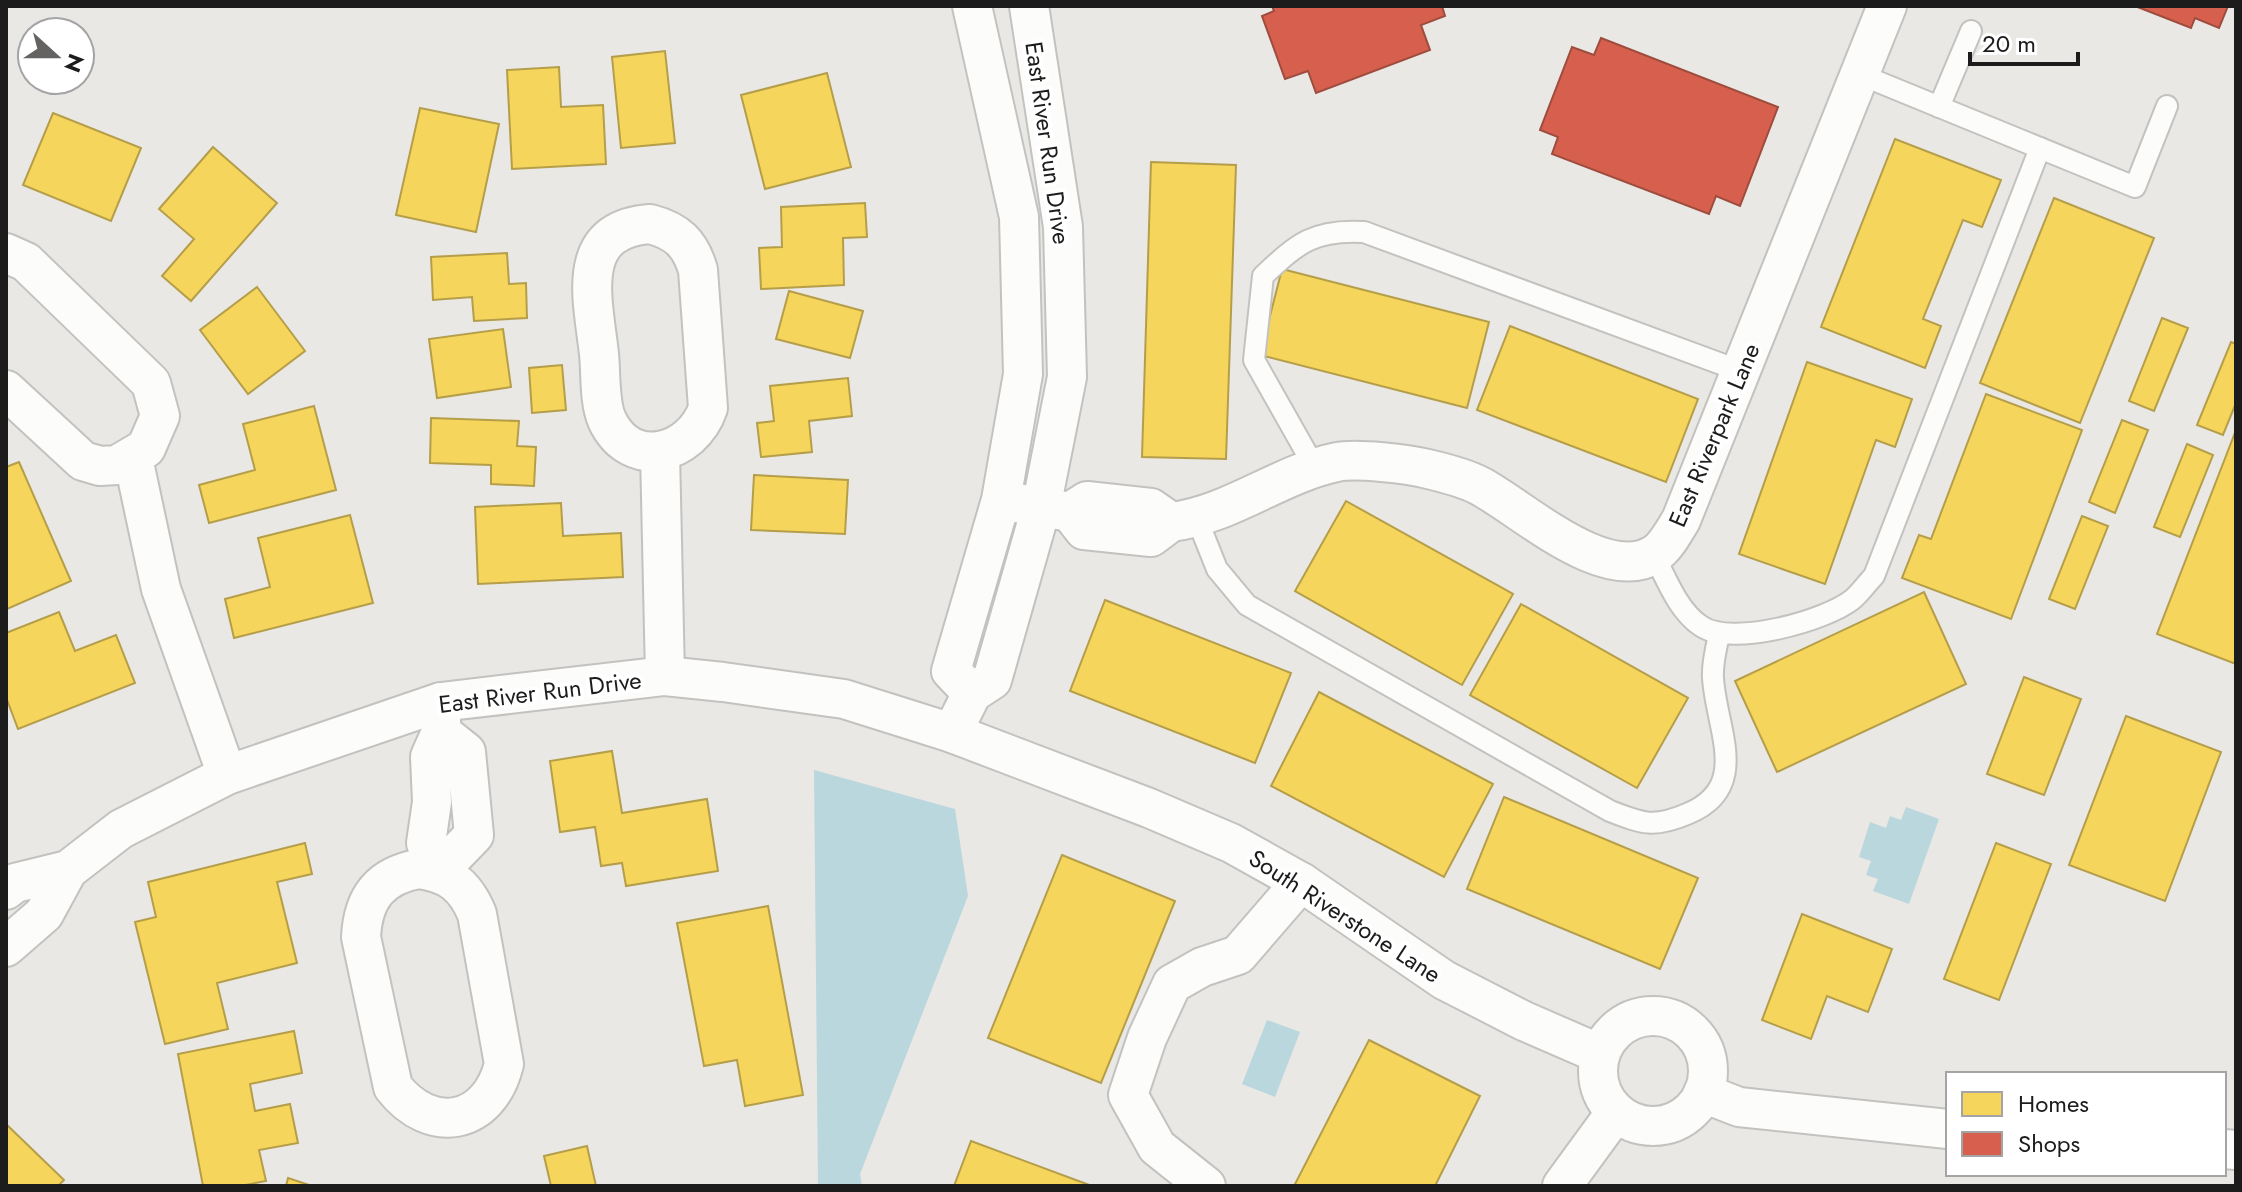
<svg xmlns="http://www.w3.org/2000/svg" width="2242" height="1192" font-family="Jost,sans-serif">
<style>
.water{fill:#b9d7dd}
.homes{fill:#f6d55c;stroke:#b59e49;stroke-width:2}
.shops{fill:#d6604d;stroke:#9e4c3e;stroke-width:2}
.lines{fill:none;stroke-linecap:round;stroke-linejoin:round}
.service-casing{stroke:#c3c2c1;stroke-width:24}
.minor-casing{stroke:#c3c2c1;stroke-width:42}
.service{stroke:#fcfcfb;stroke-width:20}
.minor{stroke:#fcfcfb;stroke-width:38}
.labels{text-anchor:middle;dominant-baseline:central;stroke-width:8;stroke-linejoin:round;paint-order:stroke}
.street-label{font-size:24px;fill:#1c1c1c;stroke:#fff}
</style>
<rect width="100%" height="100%" fill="#eae8e5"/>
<g class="water">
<polygon points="814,770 955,809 968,896 860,1174 862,1186 818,1186"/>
<polygon points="1906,807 1939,819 1909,904 1873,891 1878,879 1866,875 1871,861 1859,857 1870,822 1886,828 1890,816 1901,820"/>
<polygon points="1267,1020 1300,1032 1275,1097 1242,1084"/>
</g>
<g class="homes">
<polygon points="665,51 675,143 621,148 612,57"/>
<polygon points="559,67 561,107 603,105 606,164 512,169 507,70"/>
<polygon points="827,73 851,167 765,189 741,95"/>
<polygon points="420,108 499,124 476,232 396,215"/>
<polygon points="53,113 141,148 111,221 23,185"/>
<polygon points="1895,139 2001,180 1982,227 1963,220 1923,319 1941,326 1925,368 1821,327"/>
<polygon points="213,147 277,203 191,301 162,276 194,239 159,209"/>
<polygon points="1151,162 1236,165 1226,459 1142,457"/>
<polygon points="2054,198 2154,238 2080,423 1980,383"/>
<polygon points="865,203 867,237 843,238 844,285 761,289 759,248 782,247 781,207"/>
<polygon points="507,253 509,284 526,283 527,318 474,321 472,297 433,300 431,257"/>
<polygon points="1282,269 1489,322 1467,408 1260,355"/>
<polygon points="257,287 305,351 248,394 200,330"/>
<polygon points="789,291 863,311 850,358 776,339"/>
<polygon points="2162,318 2188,328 2154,411 2129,401"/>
<polygon points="1510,326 1698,399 1666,482 1477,410"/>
<polygon points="503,329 511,387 437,398 429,339"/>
<polygon points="2231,342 2236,344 2236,403 2223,435 2197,425"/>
<polygon points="1807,362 1912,399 1895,447 1876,440 1825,584 1739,554"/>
<polygon points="562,365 566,410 532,413 529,368"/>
<polygon points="848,378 852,416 809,421 812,452 761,457 757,423 774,421 770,386"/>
<polygon points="1986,394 2082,430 2011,619 1902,578 1919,535 1931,539"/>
<polygon points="314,406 336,490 209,523 199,485 255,470 243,424"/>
<polygon points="431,418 519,421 517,446 536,447 534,486 491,484 491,465 430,463"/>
<polygon points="2122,420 2148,430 2115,513 2089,502"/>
<polygon points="2236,430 2236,664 2157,634"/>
<polygon points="2187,444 2213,455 2180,537 2154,527"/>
<polygon points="19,462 71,581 7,609 6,467"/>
<polygon points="754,475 848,480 845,534 751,530"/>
<polygon points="1346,501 1513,594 1462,685 1295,591"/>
<polygon points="561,503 563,536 621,533 623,577 478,584 475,507"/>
<polygon points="350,515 373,603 234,638 225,599 270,587 258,538"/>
<polygon points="2082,516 2108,526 2075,609 2049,599"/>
<polygon points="1924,592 1966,684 1777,772 1735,681"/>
<polygon points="1105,600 1291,673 1255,763 1070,691"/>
<polygon points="1521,604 1688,698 1637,788 1470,695"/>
<polygon points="59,612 75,651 116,635 135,683 18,729 6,697 6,633"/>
<polygon points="2024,677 2081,699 2044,795 1987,774"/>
<polygon points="1319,692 1493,784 1444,877 1271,786"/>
<polygon points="2126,716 2221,752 2165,901 2069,865"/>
<polygon points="612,751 622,813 707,799 718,871 626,886 622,863 601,866 595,827 560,832 550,761"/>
<polygon points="1504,797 1698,878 1660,969 1467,889"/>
<polygon points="305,843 312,874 277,882 297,963 217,983 228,1029 165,1044 135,922 156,917 148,882"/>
<polygon points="1996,843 2051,864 1999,1000 1944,979"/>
<polygon points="1062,855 1175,901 1101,1083 988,1038"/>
<polygon points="768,906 803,1095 745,1106 737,1060 704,1066 677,923"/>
<polygon points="1802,914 1892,949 1868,1012 1827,996 1811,1039 1762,1020"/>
<polygon points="294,1031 302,1073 250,1084 255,1111 290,1104 298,1143 259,1150 266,1181 240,1186 203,1186 178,1054"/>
<polygon points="1369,1040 1480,1096 1435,1186 1294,1186"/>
<polygon points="6,1124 64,1180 58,1186 6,1186"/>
<polygon points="971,1141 1092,1186 954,1186"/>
<polygon points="587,1146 596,1186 551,1186 544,1156"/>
<polygon points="288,1178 312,1186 286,1186"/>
</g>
<g class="shops">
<polygon points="1272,6 1442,6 1445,16 1421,25 1430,50 1316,93 1308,71 1285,79 1262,16 1274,11"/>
<polygon points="2135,6 2228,6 2219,28 2195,18 2191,28"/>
<polygon points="1601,38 1778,107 1740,206 1716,196 1709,214 1552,154 1558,137 1540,130 1572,47 1594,55"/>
</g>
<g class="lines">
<g class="service-casing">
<g id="service">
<polyline points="1859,74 2135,187 2167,106"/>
<polyline points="1939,107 1971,31"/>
<path d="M 1315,468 L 1254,360 L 1263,276 C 1298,243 1314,229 1364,232 L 1743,372"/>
<path d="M 1197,519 L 1217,569 L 1247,605 L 1610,811 C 1643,824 1654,828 1687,814 C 1752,788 1716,729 1713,678 C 1712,664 1716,648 1719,635"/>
<path d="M 1654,555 C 1666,578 1678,611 1701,626 C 1731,647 1826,621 1853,599 C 1861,592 1867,583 1874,576 L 2040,148"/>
</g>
</g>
<g class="minor-casing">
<g id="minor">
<path d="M 650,224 C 677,231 690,243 698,270 L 708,408 C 692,455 631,471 607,420 C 599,402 601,373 599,354 C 593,299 573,230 650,224 Z"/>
<polyline points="6,253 26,262 151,383 160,416 146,448 117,465 100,466 83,461 6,390"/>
<polyline points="660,452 665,676"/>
<polyline points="133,458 161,589 227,775"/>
<polyline points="1017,503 1070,512 1087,501 1151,508 1171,522 1151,537 1084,530 1070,512"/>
<path d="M 1171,522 C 1230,515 1279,474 1337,462 C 1356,458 1408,464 1428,469 C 1445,473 1465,478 1480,486 C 1522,508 1605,586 1655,554 C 1666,547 1674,531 1681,520 L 1887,6"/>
<polyline points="972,693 951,671 1001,500 1023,374 1019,217 972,6"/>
<polyline points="441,702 441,732 430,757 432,802 426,843 438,872 474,835 466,752 441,732"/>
<polyline points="952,733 972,693 992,680 1041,508 1067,377 1063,227 1029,6"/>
<path d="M 418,869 C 449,873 465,885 477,914 L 504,1064 C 489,1125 431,1136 393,1087 L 361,937 C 363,898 380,876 418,869 Z"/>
<polyline points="6,890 15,883 68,870 121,829 227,775 441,702 665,676 723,682 844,699 952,733 1149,808 1231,843 1301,882 1444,980 1524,1021 1600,1054"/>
<polyline points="6,947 44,914 68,870"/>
<circle cx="1653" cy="1071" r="55"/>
<polyline points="1703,1093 1739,1107 1948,1129"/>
<polyline points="2224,1149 2236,1150"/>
<polyline points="1206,1186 1157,1147 1128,1095 1147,1038 1172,984 1202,967 1238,955 1301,882"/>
<polyline points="1562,1186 1616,1112"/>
</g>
</g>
<use href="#service" class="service"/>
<use href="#minor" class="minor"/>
</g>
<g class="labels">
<g class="street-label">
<text transform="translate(1048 143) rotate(82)">East River Run Drive</text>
<text transform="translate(1714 435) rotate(-67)">East Riverpark Lane</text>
<text transform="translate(540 692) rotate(-7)">East River Run Drive</text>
<text transform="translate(1345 916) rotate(33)">South Riverstone Lane</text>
</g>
</g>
<rect width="2242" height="1192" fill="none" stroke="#1c1c1c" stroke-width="16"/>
<rect x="1946" y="1072" width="280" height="104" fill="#ffffff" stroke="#a4a4a4" stroke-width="2"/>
<rect x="1962" y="1092" width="40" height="24" fill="#f6d55c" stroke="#a4a4a4" stroke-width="2"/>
<text x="2018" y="1112" font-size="24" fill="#1c1c1c">Homes</text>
<rect x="1962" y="1132" width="40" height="24" fill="#d6604d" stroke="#a4a4a4" stroke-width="2"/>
<text x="2018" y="1152" font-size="24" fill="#1c1c1c">Shops</text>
<g transform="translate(56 56) rotate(111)"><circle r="38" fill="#ffffff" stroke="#a4a4a4" stroke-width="2"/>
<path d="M0-6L14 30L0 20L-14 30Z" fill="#646362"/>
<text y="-12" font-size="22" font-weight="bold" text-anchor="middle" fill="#1c1c1c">N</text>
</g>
<path d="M1970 52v12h108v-12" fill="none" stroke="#1c1c1c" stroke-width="4"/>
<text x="1982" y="52" font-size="24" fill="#1c1c1c" stroke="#ffffff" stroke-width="6" paint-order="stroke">20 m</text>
</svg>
